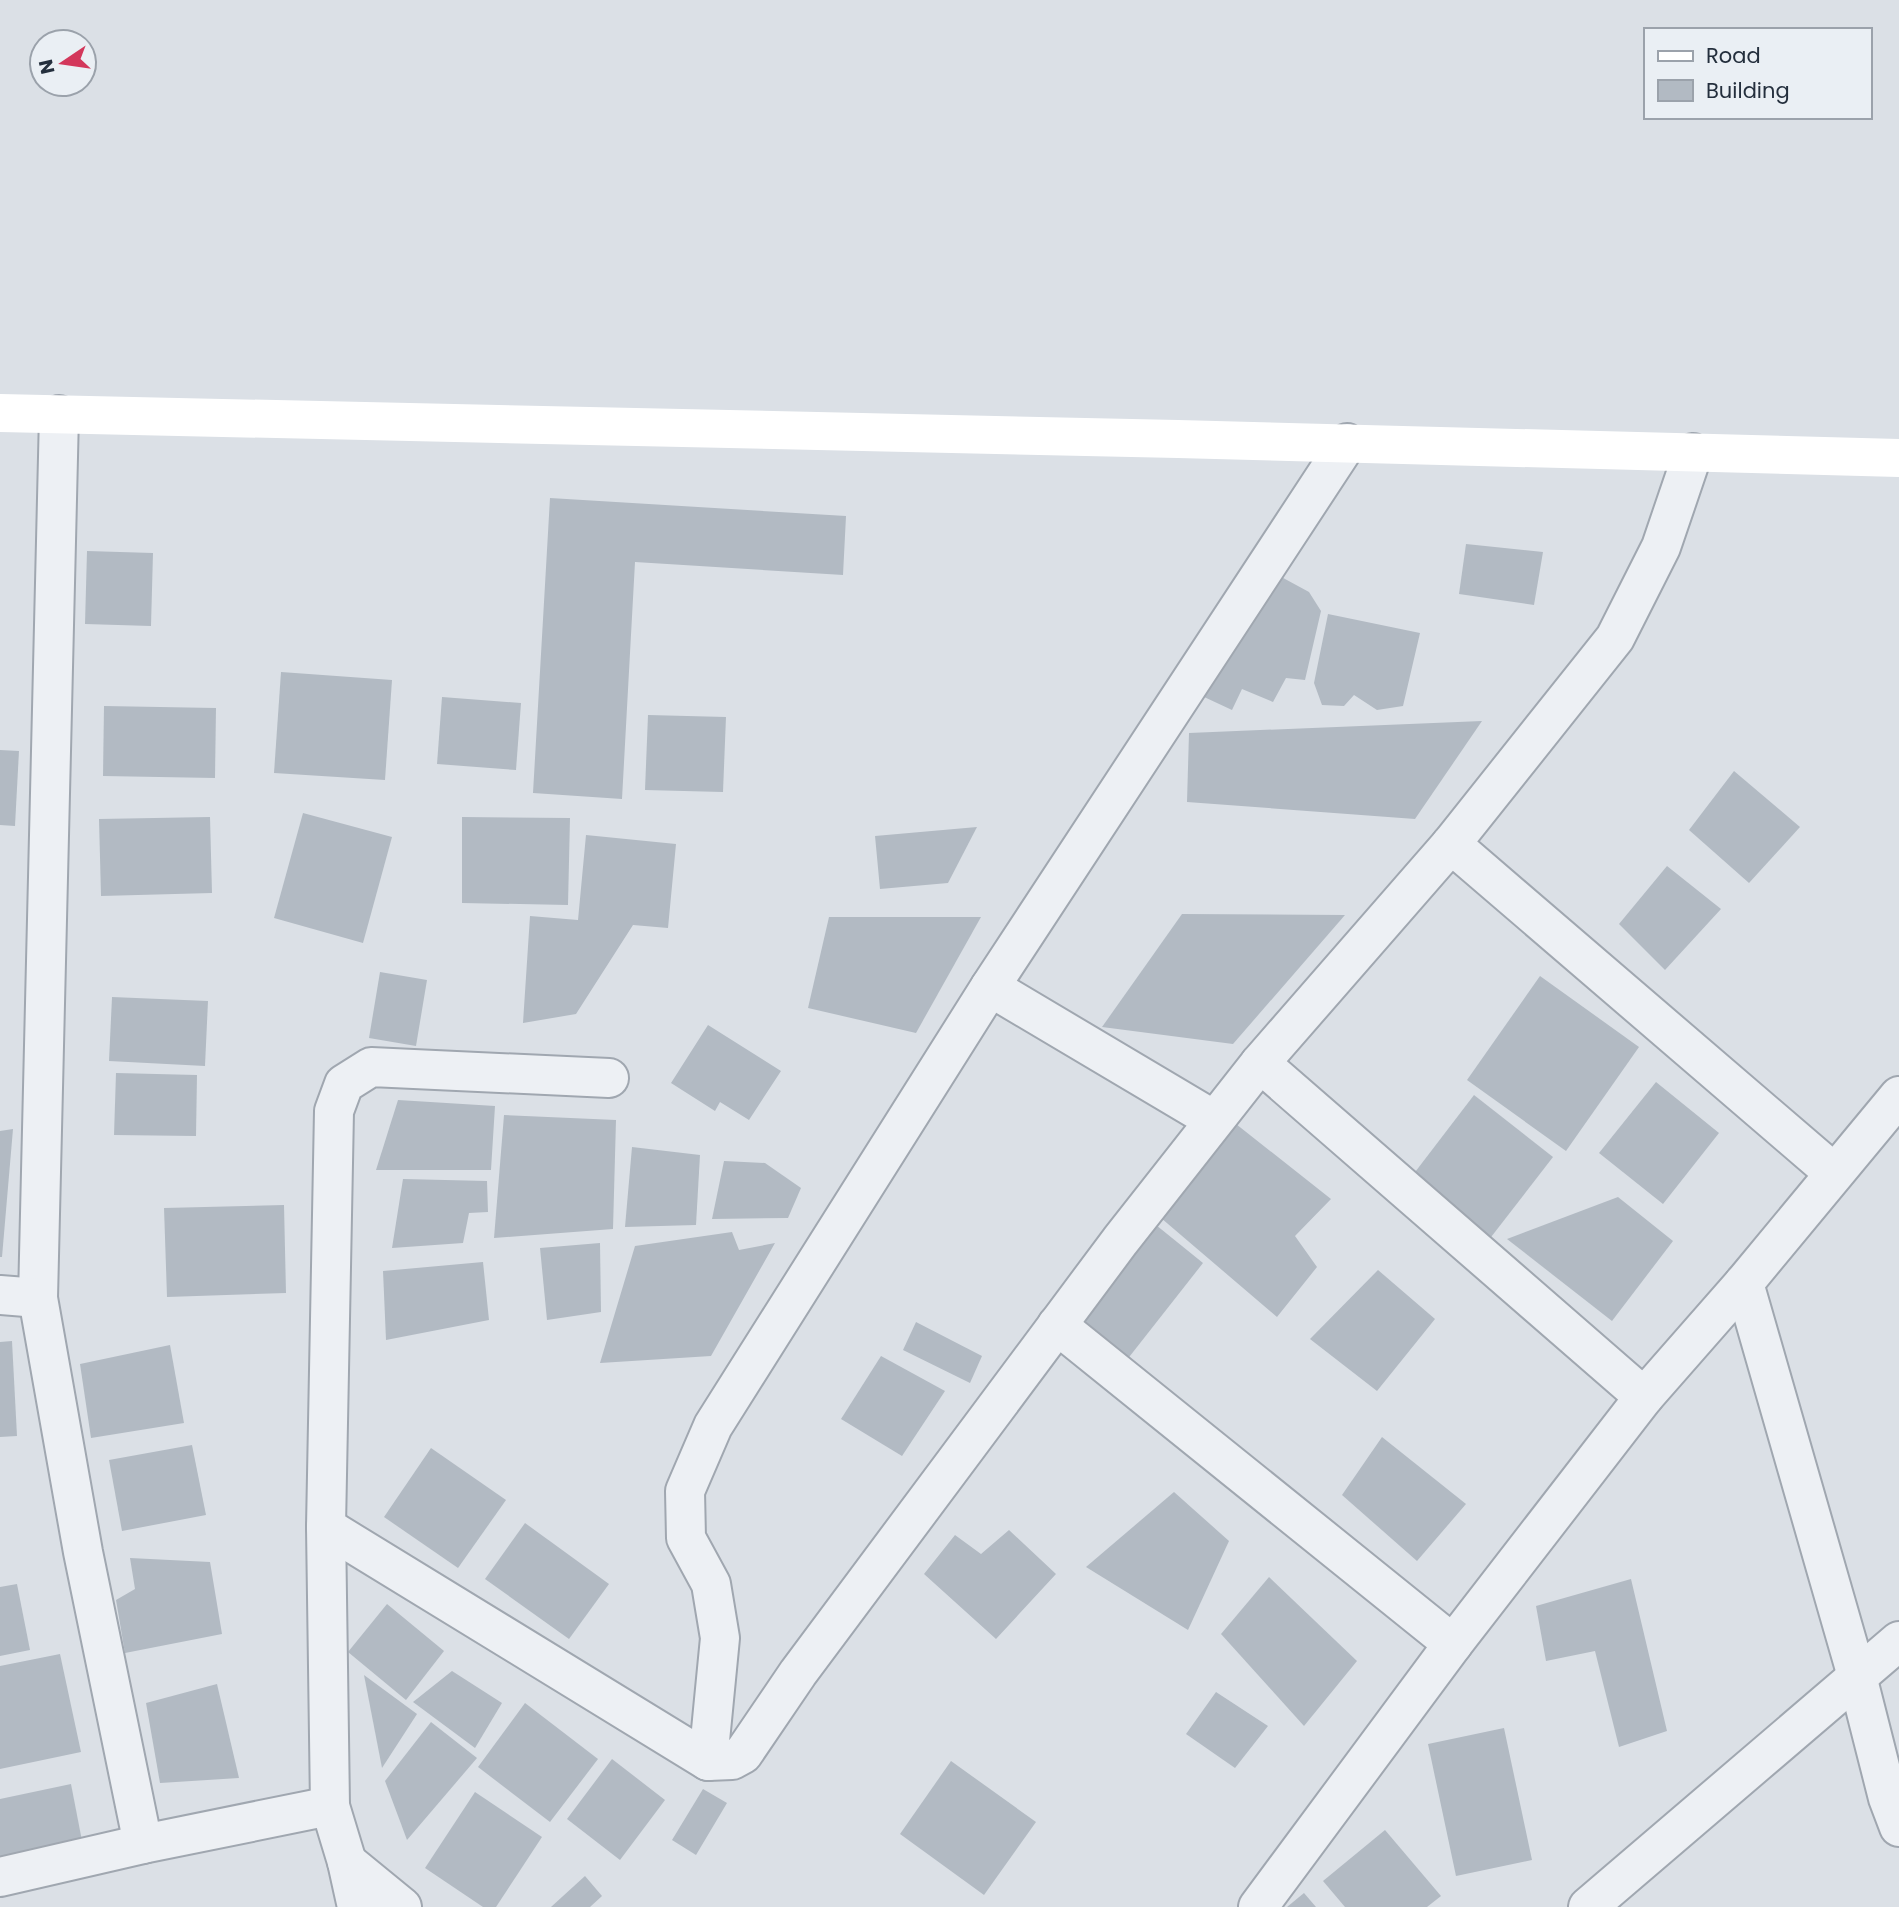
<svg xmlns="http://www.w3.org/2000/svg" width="1899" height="1907" font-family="Poppins,sans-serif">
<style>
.building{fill:#b2bac3}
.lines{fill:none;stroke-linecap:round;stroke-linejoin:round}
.street-casing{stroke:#a0a7b0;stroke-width:42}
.street{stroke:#edf0f4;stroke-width:38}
.secondary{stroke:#fff;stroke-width:38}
</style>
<rect width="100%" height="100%" fill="#dbe0e6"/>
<g class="building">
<polygon points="550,498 846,516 843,575 635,562 622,799 533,793"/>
<polygon points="1466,544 1543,552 1534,605 1459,594"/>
<polygon points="87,551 153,553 151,626 85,624"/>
<polygon points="1274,573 1309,592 1321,611 1305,680 1286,678 1273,702 1242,689 1232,710 1202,696"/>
<polygon points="1328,614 1420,633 1403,706 1377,710 1354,695 1344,706 1322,705 1314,683"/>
<polygon points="281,672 392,680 385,780 274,773"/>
<polygon points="442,697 521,703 516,770 437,764"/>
<polygon points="104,706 216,708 215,778 103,776"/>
<polygon points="648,715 726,717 723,792 645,790"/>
<polygon points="1482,721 1415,819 1187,802 1189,733"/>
<polygon points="0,750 19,751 15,826 0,825"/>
<polygon points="1734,771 1800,827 1749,883 1689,830"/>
<polygon points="303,813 392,837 363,943 274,918"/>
<polygon points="210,817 212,893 101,896 99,819"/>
<polygon points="462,817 570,818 568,905 462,903"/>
<polygon points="977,827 948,883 880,889 875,836"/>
<polygon points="586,835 676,844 668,928 633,925 576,1014 523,1023 530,916 578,920"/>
<polygon points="1667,866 1721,909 1665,970 1619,924"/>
<polygon points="1182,914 1345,915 1233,1044 1102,1027"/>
<polygon points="829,917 981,917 916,1033 808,1008"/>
<polygon points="380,972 427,980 416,1046 369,1038"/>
<polygon points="1540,976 1639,1047 1566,1151 1467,1080"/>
<polygon points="112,997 208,1001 205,1066 109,1061"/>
<polygon points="708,1025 781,1071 749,1120 720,1102 715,1111 671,1083"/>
<polygon points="116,1073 197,1075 196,1136 114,1135"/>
<polygon points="1656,1082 1719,1133 1663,1204 1599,1153"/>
<polygon points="1474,1095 1553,1157 1488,1241 1409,1180"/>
<polygon points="398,1100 495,1106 491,1170 376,1170"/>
<polygon points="504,1115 616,1120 613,1229 494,1238"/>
<polygon points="1236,1124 1331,1199 1295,1236 1317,1267 1277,1317 1161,1218"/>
<polygon points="13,1129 2,1257 0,1257 0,1131"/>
<polygon points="632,1147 700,1155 696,1225 625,1227"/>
<polygon points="724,1161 765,1163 801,1188 788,1218 712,1219"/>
<polygon points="403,1179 487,1181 488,1212 469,1213 463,1243 392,1248"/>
<polygon points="1618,1197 1673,1241 1612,1321 1507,1239"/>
<polygon points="284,1205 286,1293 167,1297 164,1208"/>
<polygon points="1156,1225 1203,1263 1126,1361 1080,1322"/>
<polygon points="732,1232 739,1250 775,1243 711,1356 600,1363 635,1246"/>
<polygon points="600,1243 601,1312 547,1320 540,1248"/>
<polygon points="483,1262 489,1320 386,1340 383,1271"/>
<polygon points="1378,1270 1435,1319 1377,1391 1310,1339"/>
<polygon points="916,1322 982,1356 970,1383 903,1350"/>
<polygon points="12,1341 17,1436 0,1437 0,1342"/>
<polygon points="170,1345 184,1423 91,1438 80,1364"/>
<polygon points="881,1356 945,1391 902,1456 841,1419"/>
<polygon points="1382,1437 1466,1504 1417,1561 1342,1495"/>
<polygon points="192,1445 206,1515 122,1531 109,1460"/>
<polygon points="431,1448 506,1500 458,1568 384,1517"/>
<polygon points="1174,1492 1229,1541 1188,1630 1086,1567"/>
<polygon points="525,1523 609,1584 569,1639 485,1579"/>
<polygon points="1009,1530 1056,1574 996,1639 924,1574 955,1535 981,1554"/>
<polygon points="130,1558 210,1562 222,1634 125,1653 116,1600 135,1589"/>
<polygon points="1269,1577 1357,1661 1304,1726 1221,1634"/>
<polygon points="1631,1579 1667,1731 1619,1747 1595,1651 1546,1661 1536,1606"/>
<polygon points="17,1584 30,1650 0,1656 0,1587"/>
<polygon points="387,1604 444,1651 406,1700 348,1652"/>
<polygon points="60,1654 81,1752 0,1769 0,1666"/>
<polygon points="452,1671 502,1703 475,1748 413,1702"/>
<polygon points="364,1675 417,1714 382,1768"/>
<polygon points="217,1684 239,1778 160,1783 146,1703"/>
<polygon points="1216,1692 1268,1726 1235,1768 1186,1734"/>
<polygon points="525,1703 598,1759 550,1822 478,1767"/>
<polygon points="431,1722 477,1758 407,1840 385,1781"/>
<polygon points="1504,1728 1532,1860 1456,1876 1428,1744"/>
<polygon points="612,1759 665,1800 620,1860 567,1819"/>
<polygon points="951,1761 1036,1822 984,1895 900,1834"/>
<polygon points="71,1784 83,1846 0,1864 0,1799"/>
<polygon points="703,1789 727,1803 696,1855 672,1840"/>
<polygon points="475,1792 542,1837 496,1907 483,1907 425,1868"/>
<polygon points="1385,1830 1441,1896 1427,1907 1345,1907 1323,1881"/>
<polygon points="585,1876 602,1896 590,1907 551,1907"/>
<polygon points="1304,1893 1316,1907 1287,1907"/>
</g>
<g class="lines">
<g class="street-casing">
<g id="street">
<polyline points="59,415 38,1298 83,1552 143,1844"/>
<polyline points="1451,844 1834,1173"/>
<polyline points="990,987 1214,1120"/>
<polyline points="1260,1063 1644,1397"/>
<polyline points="1744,1283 1857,1676 1888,1798 1899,1827"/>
<polyline points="0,1295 38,1298"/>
<polyline points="1057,1325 1453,1644"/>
<polyline points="326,1527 708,1761 720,1638 711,1584 686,1538 685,1491 713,1426 990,987 1347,443"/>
<polyline points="708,1761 732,1760 743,1754 798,1673 1120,1241 1260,1063 1451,844 1615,638 1661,547 1693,453"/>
<polyline points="347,1862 402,1907"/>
<polyline points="0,1877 143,1844 330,1806"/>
<polyline points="357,1907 347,1862 330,1806 326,1527 334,1111 344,1084 371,1067 609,1078"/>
<polyline points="1258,1907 1453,1644 1644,1397 1744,1283 1899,1096"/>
<polyline points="1588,1907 1899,1641"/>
</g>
</g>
<use href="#street" class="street"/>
<polyline class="secondary" points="0,413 1178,439 1899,458"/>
</g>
<rect x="1644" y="28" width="228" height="91" fill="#eaeff4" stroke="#9ba2ab" stroke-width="2"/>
<rect x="1658" y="51" width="35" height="10" fill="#ffffff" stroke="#9ba2ab" stroke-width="2"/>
<text x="1706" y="63" font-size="21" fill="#242f3d">Road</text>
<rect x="1658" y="80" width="35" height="21" fill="#b2bac3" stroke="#9ba2ab" stroke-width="2"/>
<text x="1706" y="98" font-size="21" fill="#242f3d">Building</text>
<g transform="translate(63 63) rotate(257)"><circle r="33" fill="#eaeff4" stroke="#9ba2ab" stroke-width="2"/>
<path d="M0-5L12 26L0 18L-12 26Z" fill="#d3375b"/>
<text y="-10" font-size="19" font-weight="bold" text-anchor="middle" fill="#242f3d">N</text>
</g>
</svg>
